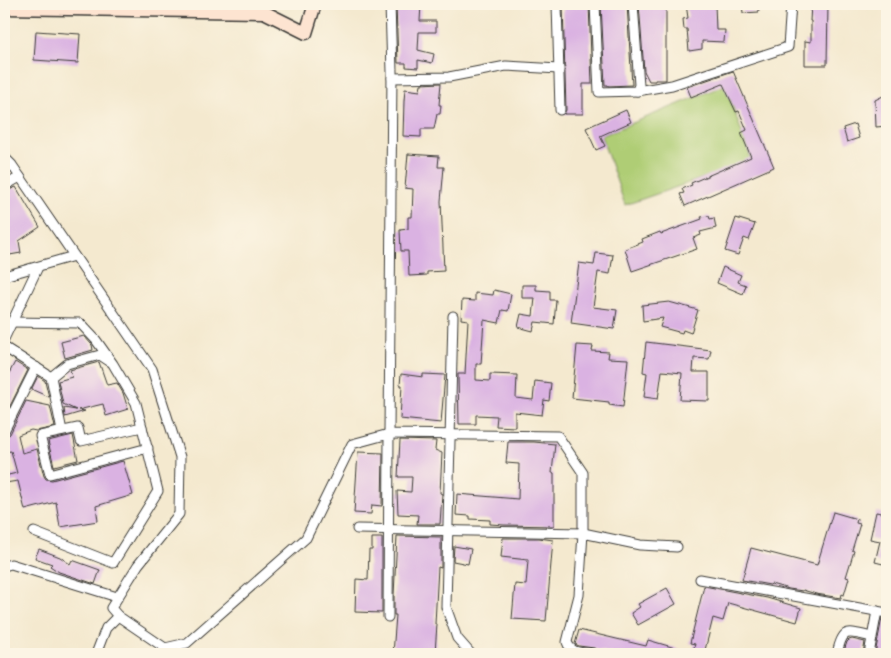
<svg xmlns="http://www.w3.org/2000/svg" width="891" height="658" font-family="'Comic Neue',sans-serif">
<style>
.green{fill:#afcd74;stroke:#667448}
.building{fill:#dab2e2}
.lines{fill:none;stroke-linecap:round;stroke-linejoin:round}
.street-casing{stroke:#3c3b37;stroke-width:11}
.secondary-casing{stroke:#3c3b37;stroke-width:15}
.street{stroke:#fff;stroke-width:9}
.secondary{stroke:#fde4d1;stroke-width:12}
</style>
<rect width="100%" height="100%" fill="#fcf5e5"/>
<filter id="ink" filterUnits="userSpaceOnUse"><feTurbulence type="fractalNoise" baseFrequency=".02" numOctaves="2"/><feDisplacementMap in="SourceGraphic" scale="10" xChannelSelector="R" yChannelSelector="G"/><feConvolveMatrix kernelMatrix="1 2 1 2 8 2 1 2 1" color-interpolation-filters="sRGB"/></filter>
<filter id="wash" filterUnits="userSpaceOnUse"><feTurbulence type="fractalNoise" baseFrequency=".0096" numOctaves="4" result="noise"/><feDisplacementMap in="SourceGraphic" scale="20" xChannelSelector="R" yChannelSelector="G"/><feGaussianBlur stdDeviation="1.12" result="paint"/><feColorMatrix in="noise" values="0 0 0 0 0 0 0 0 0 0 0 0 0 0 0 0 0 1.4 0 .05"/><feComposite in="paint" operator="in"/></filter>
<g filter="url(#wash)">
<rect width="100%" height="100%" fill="#f4e9cf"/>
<polygon class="green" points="725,85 752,161 625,205 601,136"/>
<g id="blocks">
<g class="building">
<polygon points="396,4 421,4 420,21 436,21 436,32 419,32 418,50 434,54 432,63 418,60 418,68 406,67 406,63 398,63"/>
<polygon points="563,4 589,4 592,84 583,84 583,114 564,114 566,110"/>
<polygon points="601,4 627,4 632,85 608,86 608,85 605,85"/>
<polygon points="639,4 666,4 666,80 655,80 655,81 649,81 644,71"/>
<polygon points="686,4 715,4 716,30 725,30 724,42 702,41 702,49 689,51 687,29 684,29 683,19 688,18"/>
<polygon points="742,4 758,4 759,12 743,13"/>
<polygon points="811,4 828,4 827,65 805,65 805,41 811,42 811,21 810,21"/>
<polygon points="36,31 80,34 78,63 34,60"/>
<polygon points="733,71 774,167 685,206 680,194 684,193 682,189 692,185 691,183 751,157 741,133 747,130 739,111 736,112 723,84 691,97 687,87"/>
<polygon points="441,83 439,105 441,105 440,114 437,114 434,129 421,129 421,137 403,136 404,101 405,89 420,91 421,84"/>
<polygon points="883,96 886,103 887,103 887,126 876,127 875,100"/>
<polygon points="626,110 631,122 600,136 605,146 596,150 586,128"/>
<polygon points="855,124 859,138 847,142 843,128"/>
<polygon points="408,154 439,156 438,167 444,167 441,201 444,271 427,272 427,275 409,276 408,251 401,251 400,230 408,229 408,217 412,217 413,189 405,188"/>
<polygon points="16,187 40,227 19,241 21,253 4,256 4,192"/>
<polygon points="709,216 710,219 714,218 716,228 700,232 701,235 693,238 697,249 632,271 625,249 643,242 642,239 660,232 661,234 702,219 701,217"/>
<polygon points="736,218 755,224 749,240 744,238 738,255 725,251"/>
<polygon points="596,253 613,255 610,274 598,272 593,307 617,310 614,329 571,323 579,263 594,265"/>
<polygon points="723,267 741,275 738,282 746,285 743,294 717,283"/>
<polygon points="522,285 536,285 536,290 550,291 550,300 556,300 554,324 535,322 533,331 518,327 521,314 533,316 535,298 522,298"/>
<polygon points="494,290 511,294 508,311 502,310 499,323 484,320 481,364 476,364 476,380 490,381 490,374 517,375 516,398 533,400 535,381 551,383 549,401 544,400 542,415 515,412 515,427 496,426 497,416 476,415 476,424 459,424 458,374 465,374 468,320 461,319 462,300 475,301 475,293 493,295"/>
<polygon points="669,302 698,310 691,333 683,330 682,333 660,327 663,318 643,321 642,305"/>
<polygon points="84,336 92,345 93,350 65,358 61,342"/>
<polygon points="646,342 711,350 709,359 694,358 693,372 709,372 709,401 680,400 682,373 662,371 658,399 644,397 647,373 643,372"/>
<polygon points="577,345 593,346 592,351 609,352 608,358 628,359 623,407 609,405 609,402 572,398"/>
<polygon points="15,362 28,370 4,418 4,383"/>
<polygon points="99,362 107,385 117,383 123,393 128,409 106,416 103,404 78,410 85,411 65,417 64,408 76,410 63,404 58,381 72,377 70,370"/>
<polygon points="401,374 423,377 423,374 445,375 441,423 400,419 402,385 400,385"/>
<polygon points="38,376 45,381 49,397 33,390 32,388"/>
<polygon points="26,401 50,406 55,427 36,431 31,430 18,435 22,453 37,449 44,476 46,479 52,480 123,461 133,495 96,506 98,521 60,527 56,502 25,510 18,481 5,483 4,476 17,473 11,451 4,452 4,437 7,436 10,434"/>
<polygon points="73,435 78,460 54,466 48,441"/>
<polygon points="400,440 436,441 435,450 442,453 440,493 442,494 440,524 417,524 418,515 398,514 397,491 411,492 412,477 398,477"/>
<polygon points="508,442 534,442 555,444 552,473 554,473 554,526 504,525 490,524 490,520 470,519 470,516 456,515 457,494 518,499 519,464 506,463"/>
<polygon points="358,452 383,453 382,506 372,505 371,514 354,513"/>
<polygon points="833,512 857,519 856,523 860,524 852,550 854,551 846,577 849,578 844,595 842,594 841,598 816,594 803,590 803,591 789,589 771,584 770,585 742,580 751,548 817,565"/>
<polygon points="876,512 887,514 887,565 875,562 880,541 870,539"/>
<polygon points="397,536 441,537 441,568 438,567 435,624 437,624 435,653 416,651 415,654 393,654 396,615 394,615 394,595"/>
<polygon points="372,538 382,538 382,613 355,612 356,579 368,580 369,550 372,550"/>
<polygon points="503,538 539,538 553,540 546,621 512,619 515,584 526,585 528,560 501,557"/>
<polygon points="454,546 471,549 468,564 453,561"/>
<polygon points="39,549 60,557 70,564 72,560 100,570 95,584 59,572 50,566 52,564 35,558"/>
<polygon points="704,586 767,598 801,608 797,622 728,603 723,621 713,618 704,654 692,654 695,644 690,643"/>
<polygon points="667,588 676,604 638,625 631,613 640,607 638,604"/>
<polygon points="882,618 887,619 887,654 875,654"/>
<polygon points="579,630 646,646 648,640 689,652 689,654 614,654 598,650 594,648 579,646 575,644"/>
<polygon points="852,639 865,642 863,654 843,654 847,642 849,640"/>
</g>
</g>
</g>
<g filter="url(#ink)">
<use href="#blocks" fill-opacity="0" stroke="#3c3b37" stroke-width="1"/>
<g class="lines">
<g class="street-casing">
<g id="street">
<polyline points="557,4 560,110"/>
<polyline points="595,4 599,92 637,91 639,85 633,4"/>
<polyline points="392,78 449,77 506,66 559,69"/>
<polyline points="637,91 672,85 788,47 791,4"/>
<polyline points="4,157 12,165 152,369 180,457 179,514 138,565 111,608 118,616 165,648 187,643 306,538 352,444 389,434 388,617"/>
<polyline points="4,186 20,177"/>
<polyline points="4,276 74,256"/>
<polyline points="453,316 446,607 457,638 471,654"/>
<polyline points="11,322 80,323 96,340 113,364 136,403 158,491 113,563 34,532"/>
<polyline points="4,339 38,267"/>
<polyline points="4,347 51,377 62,431"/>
<polyline points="51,377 67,364 100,355 109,361"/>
<polyline points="142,427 81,441 78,428 40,436 50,474 148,448"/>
<polyline points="4,431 36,367"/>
<polyline points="357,529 583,533 583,473 558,436 389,434 392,72 390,4"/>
<polyline points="4,566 11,564 117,597"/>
<polyline points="700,579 887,613"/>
<polyline points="96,654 106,628 118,616"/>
<path d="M 593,654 C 582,652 571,654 567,642 L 579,595 L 583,533 L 640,545 L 677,547"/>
<path d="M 837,654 C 843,626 848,632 872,637"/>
<polyline points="869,654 877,611"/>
</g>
</g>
<g class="secondary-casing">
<polyline id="secondary" points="4,8 264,12 306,33 315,4"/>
</g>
<use href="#street" class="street"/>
<use href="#secondary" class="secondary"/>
</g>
</g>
<rect width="891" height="658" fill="none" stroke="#fcf5e5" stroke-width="20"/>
</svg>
